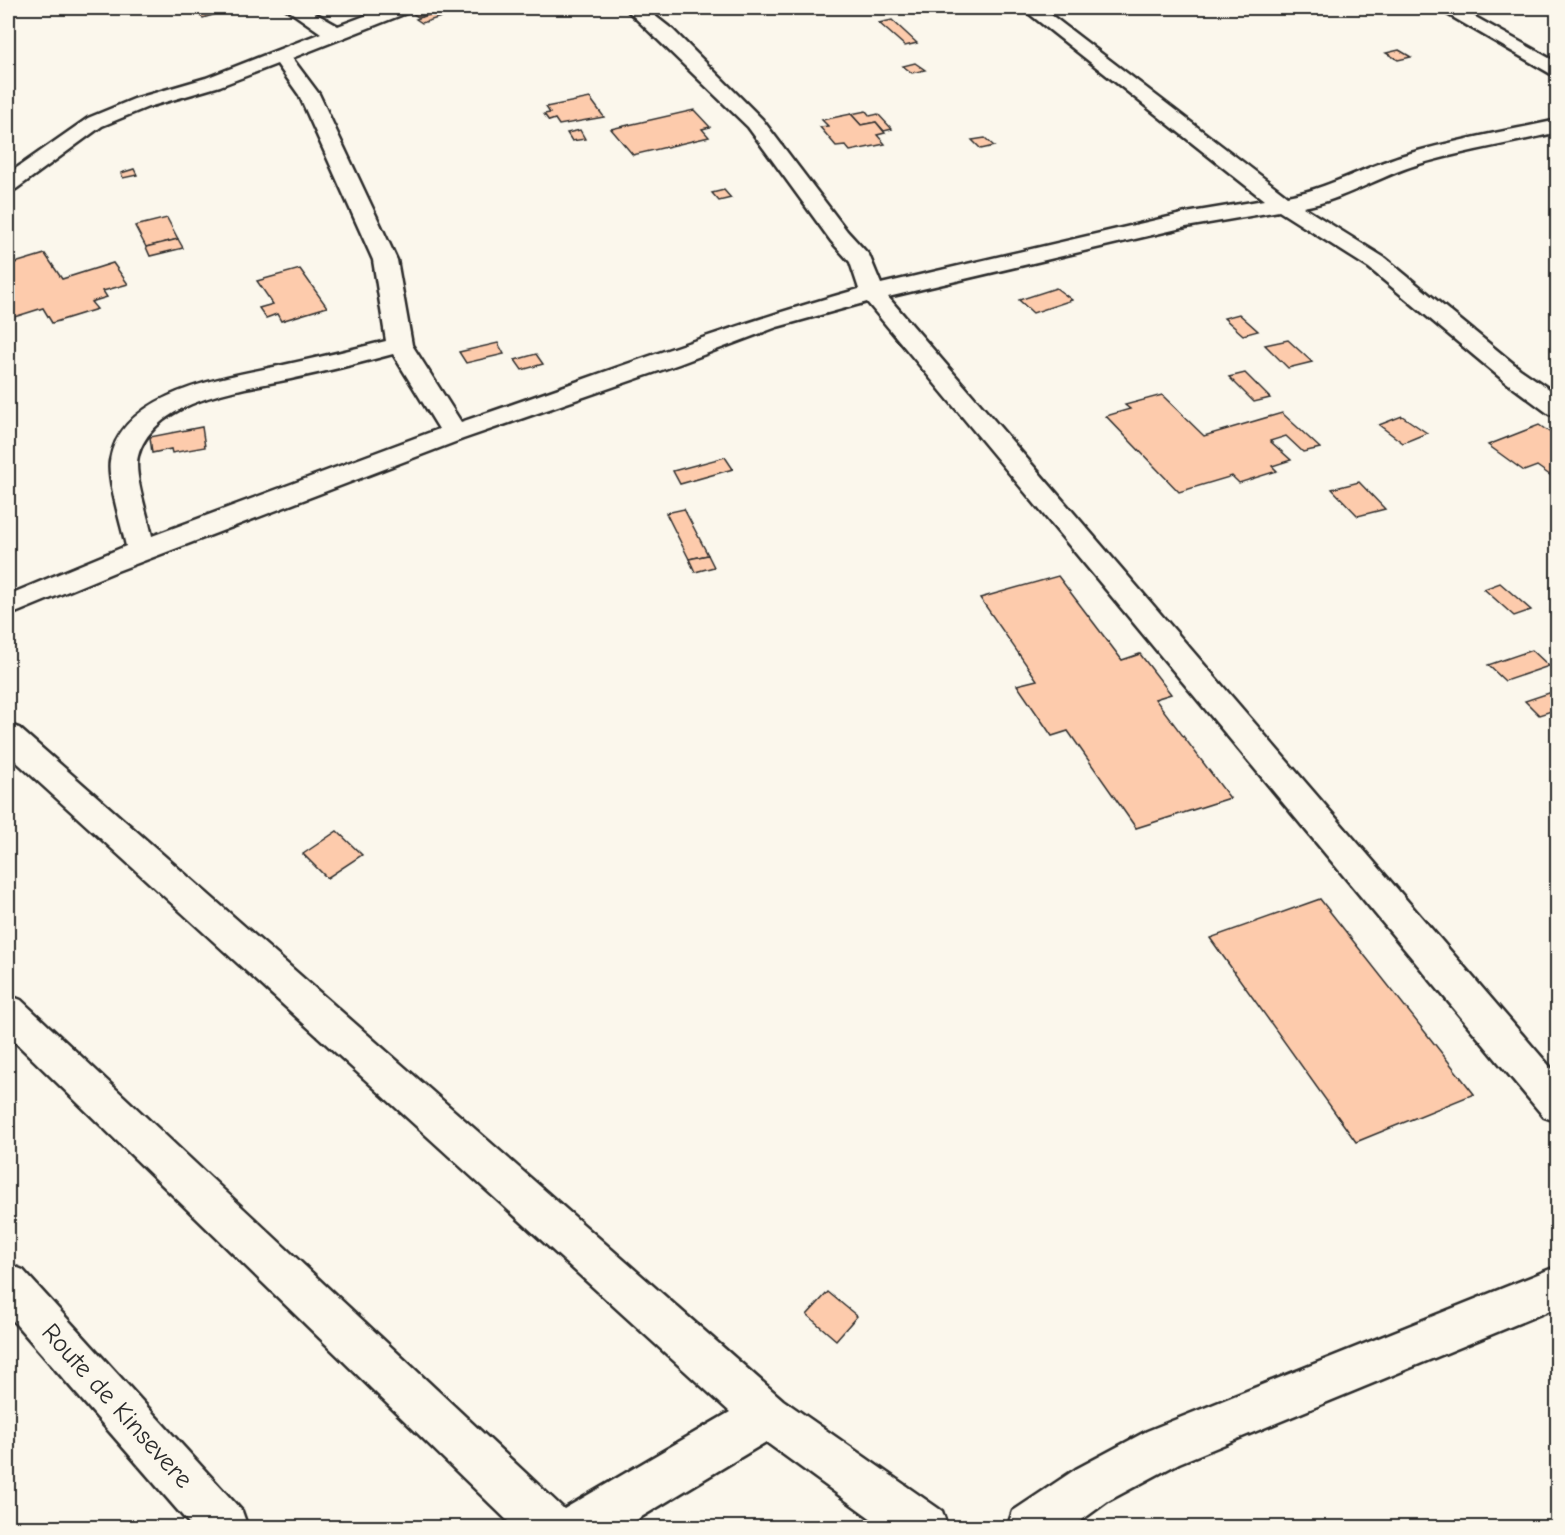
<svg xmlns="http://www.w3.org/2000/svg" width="1565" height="1535" font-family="'Comic Neue',sans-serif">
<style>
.building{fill:#fdcbac;stroke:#2b2b2b;stroke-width:1.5}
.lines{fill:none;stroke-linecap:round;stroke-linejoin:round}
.street-casing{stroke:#2b2b2b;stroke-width:5}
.street{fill:#fbf7ec;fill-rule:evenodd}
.labels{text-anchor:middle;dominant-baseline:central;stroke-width:4.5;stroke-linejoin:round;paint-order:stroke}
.near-street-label{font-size:26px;fill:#2b2b2b;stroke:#fbf7ec}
</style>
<rect width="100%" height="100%" fill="#fbf7ec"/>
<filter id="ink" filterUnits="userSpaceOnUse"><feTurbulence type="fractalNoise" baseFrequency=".0167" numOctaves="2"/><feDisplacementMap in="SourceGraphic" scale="12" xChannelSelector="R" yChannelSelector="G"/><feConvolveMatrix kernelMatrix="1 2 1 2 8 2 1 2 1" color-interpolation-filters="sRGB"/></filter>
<g filter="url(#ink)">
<g class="building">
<polygon points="189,8 237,8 203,18"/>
<polygon points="429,8 441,9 418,17 412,13"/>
<polygon points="435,13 441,17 422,23 416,19"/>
<polygon points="892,20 917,43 905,46 879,23"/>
<polygon points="1399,50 1411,57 1398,60 1386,53"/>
<polygon points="915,63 925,70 912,73 903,66"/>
<polygon points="590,98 604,117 559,125 555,119 549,121 544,114 550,113 546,107"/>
<polygon points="694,110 710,127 702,129 709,137 633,155 611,129"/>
<polygon points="866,111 870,116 878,114 892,129 884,131 876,122 861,125 851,114"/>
<polygon points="851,114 861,125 876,122 885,133 877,135 885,144 850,151 845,145 836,146 820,127 828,126 822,120"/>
<polygon points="580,130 585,139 572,141 567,133"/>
<polygon points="985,138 994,146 981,149 972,140"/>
<polygon points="134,169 137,175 123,178 121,173"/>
<polygon points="724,190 731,198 719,201 712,193"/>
<polygon points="167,218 178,239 146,247 135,226"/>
<polygon points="178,239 183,248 150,256 146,247"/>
<polygon points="45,254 62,279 113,263 128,284 103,291 107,297 91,302 97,309 52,323 43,308 8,319 8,265"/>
<polygon points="300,269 327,307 281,321 277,314 266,318 259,308 273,304 257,281"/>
<polygon points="1056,288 1072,300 1033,313 1019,300"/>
<polygon points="1239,314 1258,331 1243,335 1224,318"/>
<polygon points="1288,340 1312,362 1288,368 1265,345"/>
<polygon points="498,343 504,354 466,363 459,352"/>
<polygon points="536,354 543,364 522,370 515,360"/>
<polygon points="1245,373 1270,398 1254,402 1229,377"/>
<polygon points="1162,395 1204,436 1282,413 1320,448 1303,452 1286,436 1270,441 1291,460 1272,466 1277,471 1239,483 1232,476 1179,492 1106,416 1130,409 1125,405"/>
<polygon points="1402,416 1427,433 1403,443 1379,425"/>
<polygon points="1539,425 1558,438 1558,476 1554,478 1537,466 1524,471 1488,445"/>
<polygon points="202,427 205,447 172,453 171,449 152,453 150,437"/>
<polygon points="725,457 733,469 680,484 673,471"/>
<polygon points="1359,482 1385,509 1358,516 1332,489"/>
<polygon points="684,509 708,555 689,559 666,513"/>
<polygon points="708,555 714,567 695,572 689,559"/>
<polygon points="1058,576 1122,660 1140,654 1171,694 1155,699 1230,798 1136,828 1068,731 1052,736 1017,685 1037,680 980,598"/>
<polygon points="1500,583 1531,610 1514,616 1484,589"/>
<polygon points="1532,650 1549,666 1505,681 1488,665"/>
<polygon points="1558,690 1558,709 1539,715 1525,701"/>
<polygon points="337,831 362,855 327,878 303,854"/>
<polygon points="1320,899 1474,1094 1356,1142 1210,938"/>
<polygon points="828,1292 857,1316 836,1340 807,1315"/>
</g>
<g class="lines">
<g class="street-casing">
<g id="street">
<path d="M 285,8 L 306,8 L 338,26 L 386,8 L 411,8 L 409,12 L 292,58 L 319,94 L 397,260 L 412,345 L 461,422 C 593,377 724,327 859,289 L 850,262 L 831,241 L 748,127 L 625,8 L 645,8 L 673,30 L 762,119 L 847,231 L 869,255 L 881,284 L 1186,213 L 1264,200 L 1022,8 L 1042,8 L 1287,196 C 1328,189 1364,167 1404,155 C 1454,140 1507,131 1558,120 L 1558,132 C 1512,143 1464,151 1419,164 C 1379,176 1344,200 1303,207 L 1385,258 L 1520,369 L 1558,395 L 1558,416 L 1549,414 L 1502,379 L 1369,268 L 1279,211 L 1186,227 L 888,297 L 1558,1076 L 1558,1122 L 1544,1117 L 867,302 L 777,327 L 679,364 L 463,439 L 117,571 L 8,616 L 8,595 L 126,546 C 122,527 107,479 110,461 C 121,389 232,377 288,364 C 321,357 353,349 386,341 L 373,260 L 299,95 L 277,64 L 220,86 L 148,107 L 102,126 L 16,189 L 8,191 L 8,174 L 88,118 L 134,99 L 206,78 L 321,33 ZM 393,354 L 439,429 L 152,536 C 148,516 133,474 138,456 C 155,397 246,389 295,378 C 328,371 360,363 393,354 Z"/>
<polygon points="1437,8 1459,8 1558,63 1558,78"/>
<polygon points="8,724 19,728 783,1400 942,1511 948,1528 884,1528 766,1442 623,1528 515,1528 8,1035 8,995 21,1000 564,1509 730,1412 8,754"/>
<polygon points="8,1264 23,1270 242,1511 248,1528 193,1528 8,1315"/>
<polygon points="1558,1266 1558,1307 1179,1463 1108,1501 1071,1528 1007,1528 1013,1511 1076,1469 1147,1431"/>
</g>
</g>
<use href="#street" class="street"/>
</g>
</g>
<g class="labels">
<g class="near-street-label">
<text transform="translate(117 1406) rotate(48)">Route de Kinsevere</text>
</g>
</g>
<rect width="1565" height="1535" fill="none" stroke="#fbf7ec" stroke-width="30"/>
<rect x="15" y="15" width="1535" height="1505" fill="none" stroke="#2b2b2b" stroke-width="2" filter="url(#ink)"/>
</svg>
